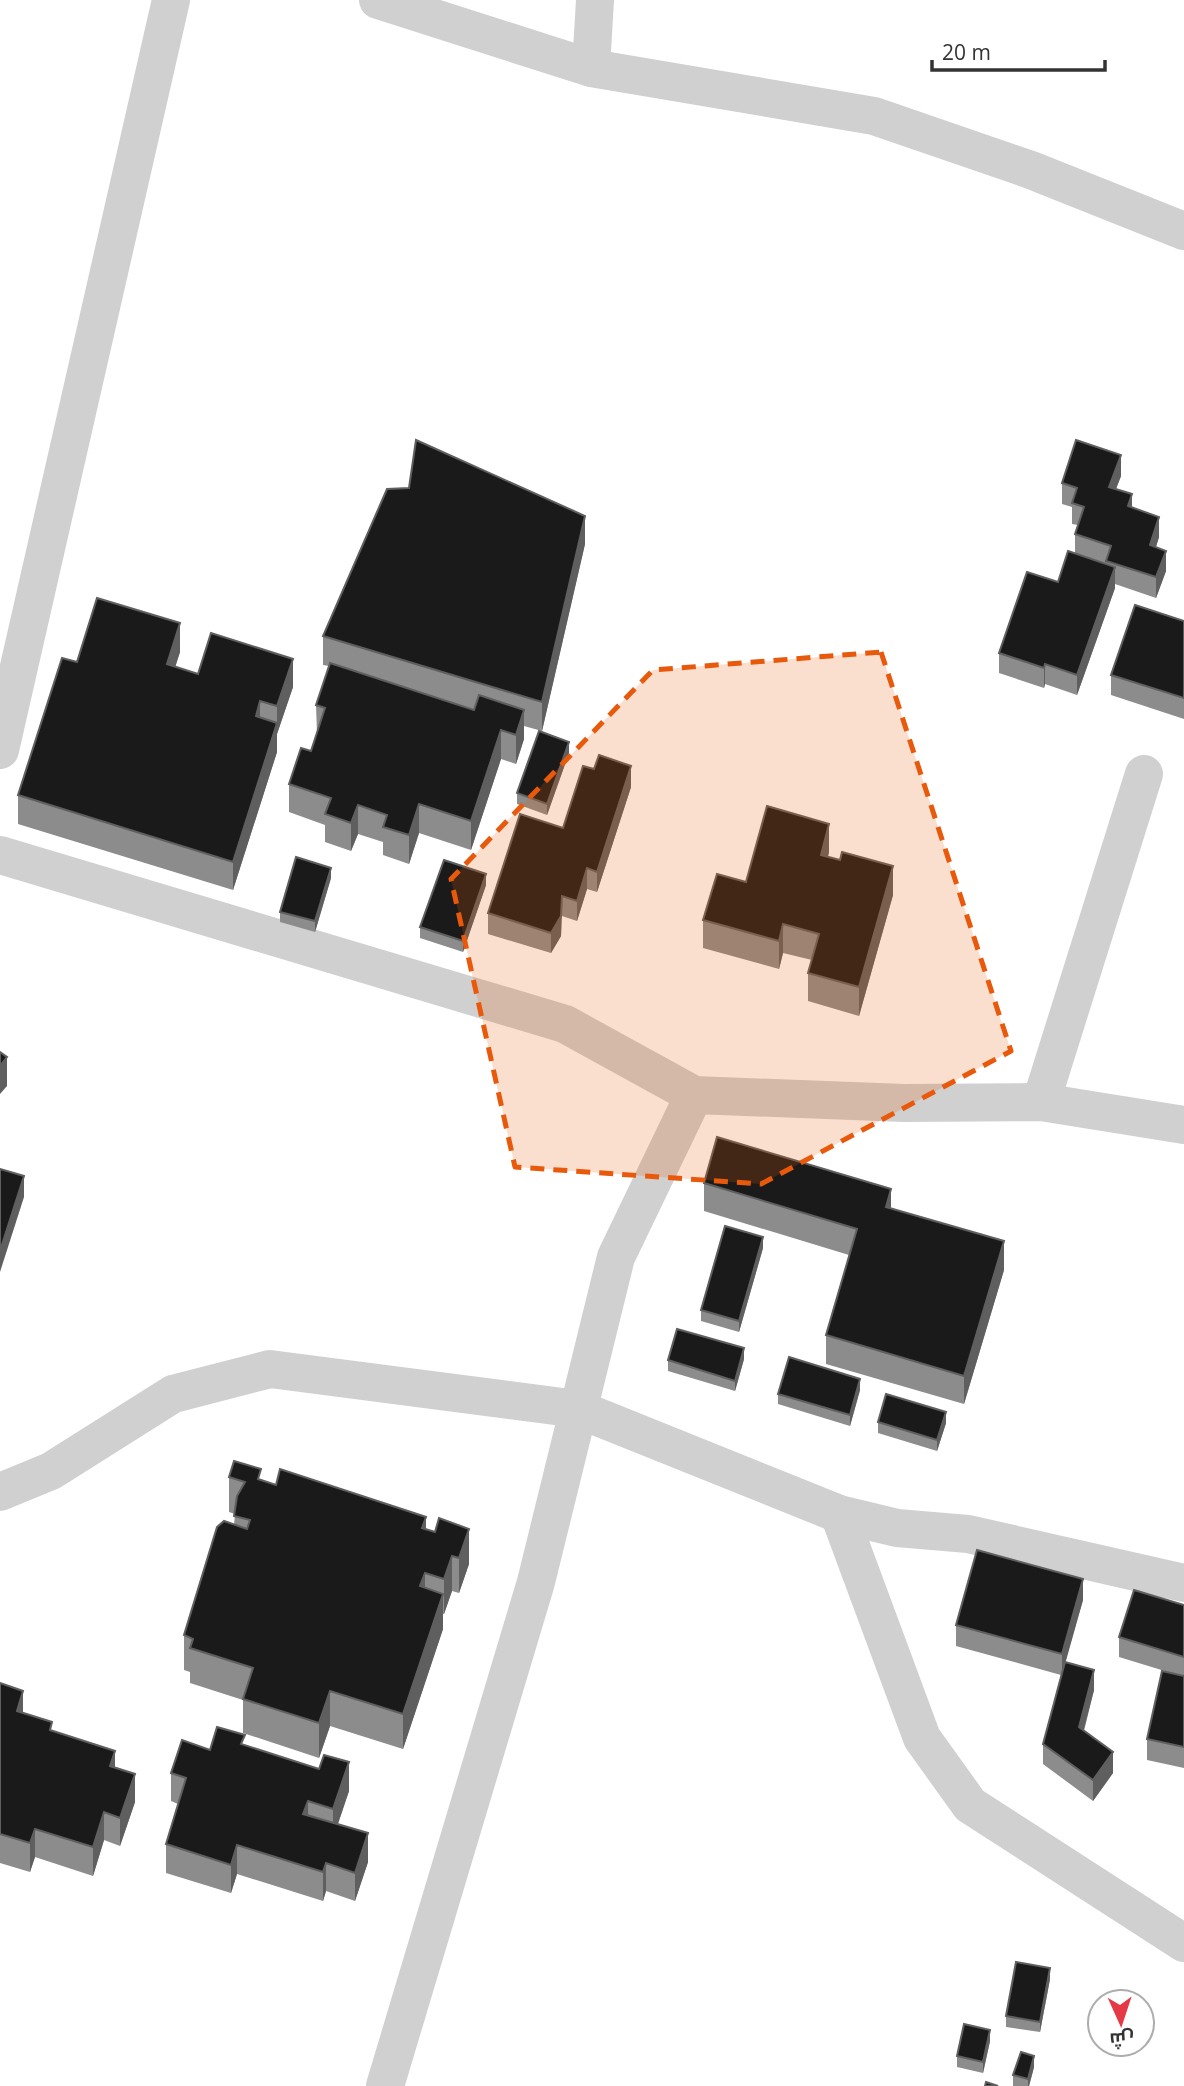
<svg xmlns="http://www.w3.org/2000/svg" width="1184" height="2086" font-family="'Open Sans',Cairo,sans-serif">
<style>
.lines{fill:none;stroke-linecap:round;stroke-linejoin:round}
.minor{stroke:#d0d0d0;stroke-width:38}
.wall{fill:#8c8c8c}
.shaded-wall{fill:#5f5f5f}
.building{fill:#1a1a1a;stroke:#5f5f5f;stroke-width:2}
.marked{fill:#e8590c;fill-opacity:0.2;stroke:#e8590c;stroke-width:5;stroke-dasharray:14 9;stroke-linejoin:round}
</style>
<rect width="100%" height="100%" fill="#fff"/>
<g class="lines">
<g class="minor">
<polyline points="378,0 591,68 874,116 1031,170 1184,231"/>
<polyline points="591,68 595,0"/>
<polyline points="0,750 171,0"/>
<polyline points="0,855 565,1024 694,1095 904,1103 1041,1102 1184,1125"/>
<polyline points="1041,1102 1144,774"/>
<polyline points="0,1492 51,1471 173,1394 270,1369 578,1409 839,1514 897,1528 968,1534 1184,1583"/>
<polyline points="839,1514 922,1738 970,1805 1184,1943"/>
<polyline points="385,2086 536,1582 616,1257 694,1095"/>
</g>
</g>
<g class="wall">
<polygon points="1121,476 1116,489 1159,537 1156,547 1166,571 1156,598 1115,584 1115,588 1077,695 1045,684 1044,688 999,673 999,653 1058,582 1075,553 1075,534 1078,525 1072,524 1072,507 1062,504 1062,483"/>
<polygon points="585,544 542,731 524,726 524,739 516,764 501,759 471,850 419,833 409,864 383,855 383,842 358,834 351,851 325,842 325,825 289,812 289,784 311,751 317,733 316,705 329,666 323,665 323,636"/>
<polygon points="1184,621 1184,719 1111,695 1111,675"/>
<polygon points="180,652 175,667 198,674 293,687 277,734 277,752 233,890 18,824 18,795 77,662"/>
<polygon points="569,753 547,815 517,804 517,793"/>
<polygon points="631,787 597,892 587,889 577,921 562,916 561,936 551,953 488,934 488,913 563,828"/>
<polygon points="829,852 828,857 893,895 859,1016 808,1001 808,973 812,960 783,953 779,969 703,948 703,920 746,882"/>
<polygon points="331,878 315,932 280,922 280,912"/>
<polygon points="486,885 463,952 420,938 420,927"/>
<polygon points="704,1183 891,1209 1004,1270 964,1404 826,1364 826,1335 849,1255 704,1211"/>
<polygon points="763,1248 739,1332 701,1321 701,1310"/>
<polygon points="744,1359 735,1391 668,1371 668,1360"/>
<polygon points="860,1390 850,1426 778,1404 778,1394"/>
<polygon points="878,1422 946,1423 937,1451 878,1433"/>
<polygon points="229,1477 261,1480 426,1529 469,1564 459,1593 452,1591 444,1614 443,1614 443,1629 403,1749 330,1726 319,1758 243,1733 243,1700 190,1683 190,1672 184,1670 184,1635 234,1525 235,1514 229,1512"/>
<polygon points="1083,1600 1065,1662 1094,1690 1084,1731 1113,1773 1093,1801 1043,1764 1043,1744 1061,1675 956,1646 956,1625"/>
<polygon points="1184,1605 1184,1768 1147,1760 1147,1739 1168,1672 1119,1657 1119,1637"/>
<polygon points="0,1683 23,1713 115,1768 135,1802 120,1846 104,1840 93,1876 35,1857 30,1872 0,1863"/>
<polygon points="245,1745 349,1791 338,1824 368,1862 355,1901 326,1891 323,1901 237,1874 231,1893 166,1873 166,1844 178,1804 171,1801 171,1773 210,1750"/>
<polygon points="1050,1979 1040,2032 1006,2027 1006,2016"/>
<polygon points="990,2041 983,2073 957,2067 957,2056"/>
<polygon points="1034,2067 1029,2086 1013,2086 1013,2075"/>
</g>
<g class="shaded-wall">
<polygon points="1121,455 1121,476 1109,507 1109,487"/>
<polygon points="1132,494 1132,515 1128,506"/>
<polygon points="585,516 585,544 542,731 542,702"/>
<polygon points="1159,517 1159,537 1150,566 1150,545"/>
<polygon points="1166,551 1166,571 1156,598 1156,577"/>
<polygon points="1115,567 1115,588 1077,695 1077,675"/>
<polygon points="180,623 180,652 167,693 167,664"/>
<polygon points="293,659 293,687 277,734 277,706"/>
<polygon points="1045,664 1045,684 1044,688 1044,668"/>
<polygon points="260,701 260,729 256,716"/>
<polygon points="524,710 524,739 516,764 516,735"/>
<polygon points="277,723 277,752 233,890 233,862"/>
<polygon points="501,730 501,759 471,850 471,821"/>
<polygon points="569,742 569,753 547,815 547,804"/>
<polygon points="631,766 631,787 597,892 597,872"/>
<polygon points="419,804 419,833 409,864 409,835"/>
<polygon points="358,805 358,834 351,851 351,823"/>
<polygon points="829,824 829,852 821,883 821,855"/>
<polygon points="893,866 893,895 859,1016 859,987"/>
<polygon points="331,868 331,878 315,932 315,921"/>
<polygon points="587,868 587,889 577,921 577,901"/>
<polygon points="486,874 486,885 463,952 463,941"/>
<polygon points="562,896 561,936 551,953 551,933"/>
<polygon points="783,924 783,953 779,969 779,941"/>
<polygon points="7,1057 7,1086 0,1094 0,1066"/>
<polygon points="24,1176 24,1197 0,1272 0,1251"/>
<polygon points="891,1189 891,1218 886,1207"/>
<polygon points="763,1237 763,1248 739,1332 739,1321"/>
<polygon points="1004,1241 1004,1270 964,1404 964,1376"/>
<polygon points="744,1348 744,1359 735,1391 735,1381"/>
<polygon points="860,1379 860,1390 850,1426 850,1415"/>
<polygon points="946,1412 946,1423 937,1451 937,1440"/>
<polygon points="426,1517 426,1552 422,1528"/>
<polygon points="469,1529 469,1564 459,1593 459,1558"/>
<polygon points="452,1556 452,1591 444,1614 444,1579"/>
<polygon points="425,1573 425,1607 420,1586"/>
<polygon points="1083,1579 1083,1600 1062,1675 1062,1654"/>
<polygon points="443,1594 443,1629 403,1749 403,1714"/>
<polygon points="1094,1670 1094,1690 1079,1748 1079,1727"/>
<polygon points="23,1691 23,1720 17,1711"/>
<polygon points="330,1691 330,1726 319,1758 319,1723"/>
<polygon points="115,1751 115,1779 110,1766"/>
<polygon points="1113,1752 1113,1773 1093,1801 1093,1780"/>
<polygon points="349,1762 349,1791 333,1838 333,1809"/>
<polygon points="135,1774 135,1802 120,1846 120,1818"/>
<polygon points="308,1801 308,1830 303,1814"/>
<polygon points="104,1812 104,1840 93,1876 93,1847"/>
<polygon points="35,1829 35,1857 30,1872 30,1843"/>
<polygon points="368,1833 368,1862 355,1901 355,1873"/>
<polygon points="237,1845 237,1874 231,1893 231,1865"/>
<polygon points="326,1863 326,1891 323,1901 323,1872"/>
<polygon points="1050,1968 1050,1979 1040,2032 1040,2022"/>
<polygon points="990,2030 990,2041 983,2073 983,2062"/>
<polygon points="1034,2056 1034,2067 1029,2086 1028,2086 1028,2079"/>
</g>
<g class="building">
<polygon points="416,440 585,516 542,702 323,636 387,489 409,488"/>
<polygon points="1076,440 1121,455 1109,487 1132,494 1128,506 1159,517 1150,545 1166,551 1156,577 1106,561 1111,546 1075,534 1084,507 1072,503 1077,488 1062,483"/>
<polygon points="1068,551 1115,567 1077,675 1045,664 1044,668 999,653 1027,572 1058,582"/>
<polygon points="97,598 180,623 167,664 198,674 211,633 293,659 277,706 260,701 256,716 277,723 233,862 18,795 62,658 77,662"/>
<polygon points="1135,605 1184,621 1184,698 1111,675"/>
<polygon points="330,663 474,710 479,695 524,710 516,735 501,730 471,821 419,804 409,835 383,827 387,815 358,805 351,823 325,814 331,798 289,784 301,748 311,751 325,708 316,705"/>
<polygon points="539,731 569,742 547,804 517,793"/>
<polygon points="599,755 631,766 597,872 587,868 577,901 562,896 561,916 551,933 488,913 520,814 563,828 583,766 594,769"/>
<polygon points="767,806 829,824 821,855 840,860 842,852 893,866 859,987 808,973 819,934 783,924 779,941 703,920 717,874 746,882"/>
<polygon points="296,857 331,868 315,921 280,912"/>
<polygon points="444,860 486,874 463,941 420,927"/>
<polygon points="0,1052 7,1057 0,1066"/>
<polygon points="717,1137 891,1189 886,1207 1004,1241 964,1376 826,1335 857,1229 704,1183"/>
<polygon points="0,1169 24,1176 0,1251"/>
<polygon points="725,1226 763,1237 739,1321 701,1310"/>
<polygon points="677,1329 744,1348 735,1381 668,1360"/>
<polygon points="789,1357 860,1379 850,1415 778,1394"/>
<polygon points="886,1394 946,1412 937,1440 878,1422"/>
<polygon points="234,1461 261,1469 258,1479 276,1485 280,1469 426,1517 422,1528 435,1532 439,1518 469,1529 459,1558 452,1556 444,1579 425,1573 420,1586 443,1594 403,1714 330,1691 319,1723 243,1699 253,1668 190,1648 193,1639 184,1635 217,1527 224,1521 247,1529 250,1520 234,1516 237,1496 245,1482 229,1477"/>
<polygon points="977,1550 1083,1579 1062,1654 956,1625"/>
<polygon points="1134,1590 1184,1605 1184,1657 1119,1637"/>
<polygon points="1065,1662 1094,1670 1079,1727 1113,1752 1093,1780 1043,1744"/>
<polygon points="1162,1671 1184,1676 1184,1747 1147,1739"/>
<polygon points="0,1683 23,1691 17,1711 52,1722 50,1730 115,1751 110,1766 135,1774 120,1818 104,1812 93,1847 35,1829 30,1843 0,1834"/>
<polygon points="217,1727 245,1735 241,1744 319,1769 324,1755 349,1762 333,1809 308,1801 303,1814 368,1833 355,1873 326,1863 323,1872 237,1845 231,1865 166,1844 186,1778 171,1773 182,1740 210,1750"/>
<polygon points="1016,1962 1050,1968 1040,2022 1006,2016"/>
<polygon points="964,2024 990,2030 983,2062 957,2056"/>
<polygon points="1021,2052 1034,2056 1028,2079 1013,2075"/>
<polygon points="986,2082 998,2086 985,2086"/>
</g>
<path class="marked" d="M 881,652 L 1011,1051 L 761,1184 L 515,1167 L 451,879 L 653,670 Z"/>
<g transform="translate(1121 2023) rotate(177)"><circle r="33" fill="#ffffff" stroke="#adadad" stroke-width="2"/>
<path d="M0-5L12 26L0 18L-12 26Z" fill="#e63946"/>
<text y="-10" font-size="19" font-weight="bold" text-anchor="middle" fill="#333333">ش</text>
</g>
<path d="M932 60v10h173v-10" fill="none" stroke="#333333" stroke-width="3.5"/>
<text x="942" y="60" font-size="21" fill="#333333" stroke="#ffffff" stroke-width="5" paint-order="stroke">20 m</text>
</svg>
